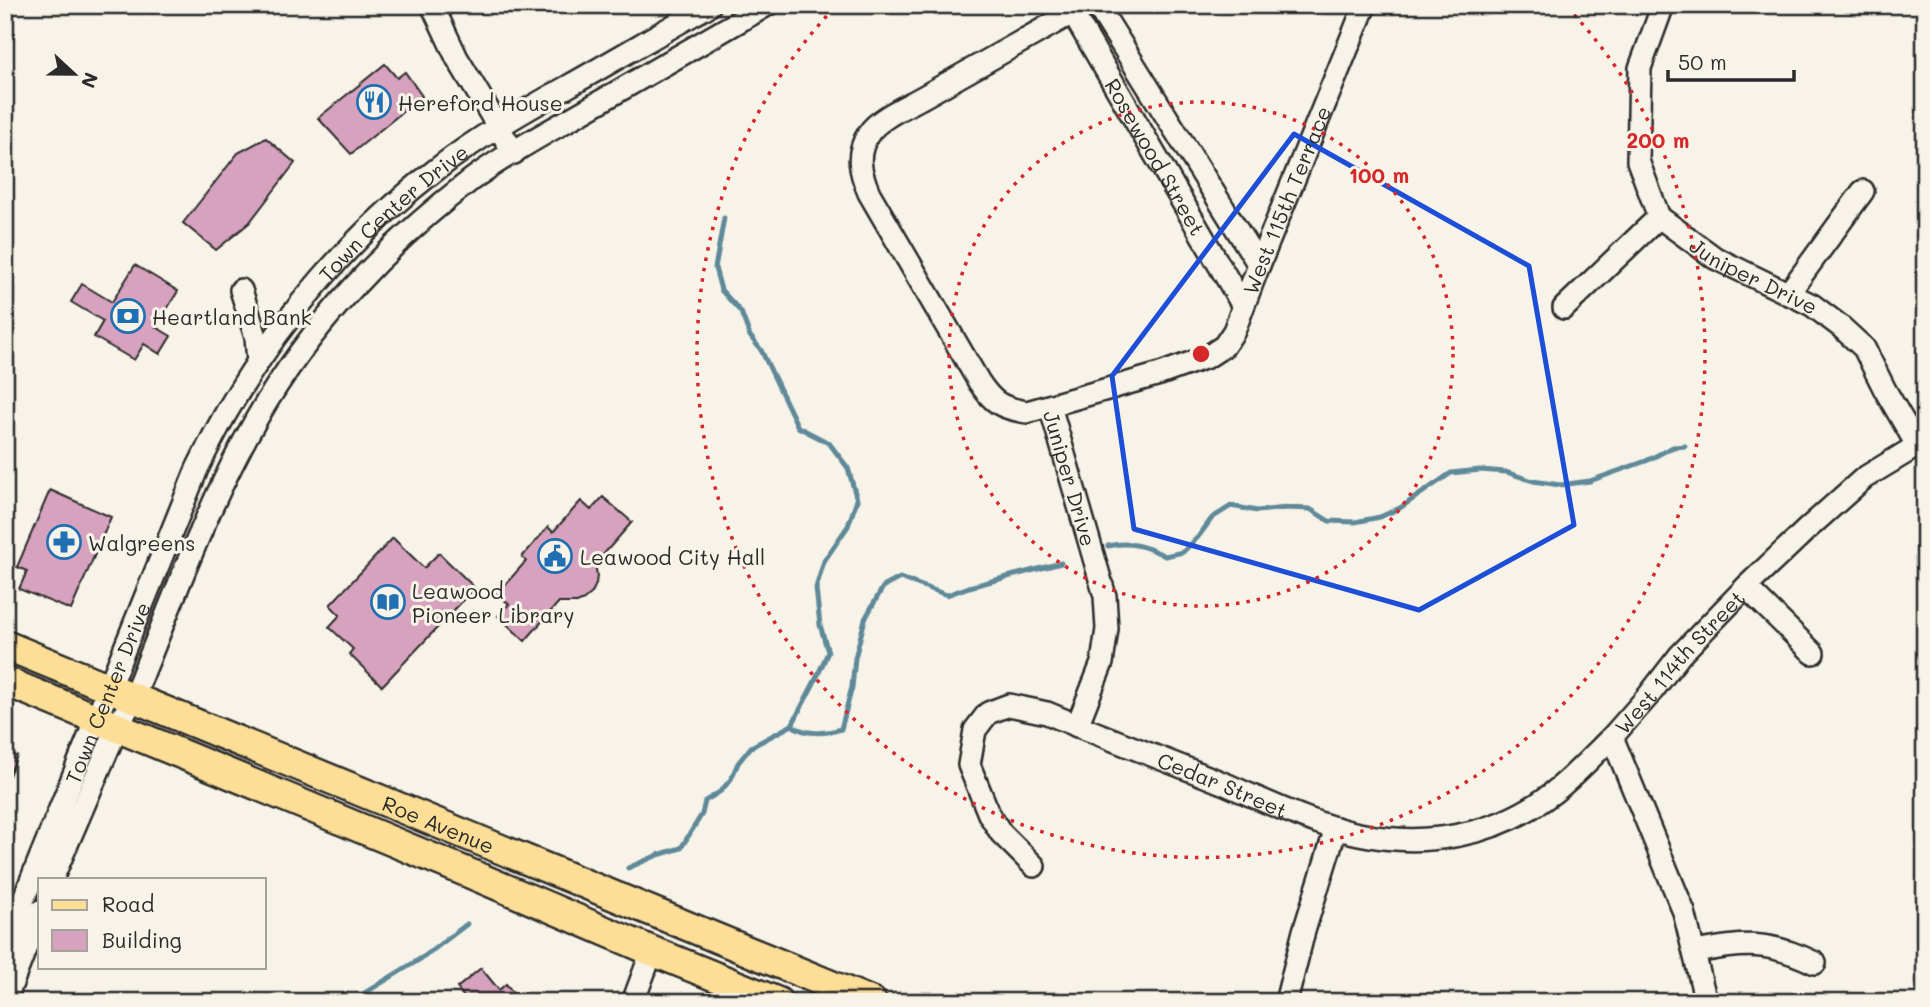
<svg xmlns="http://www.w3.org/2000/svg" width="1930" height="1007" font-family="Mali,sans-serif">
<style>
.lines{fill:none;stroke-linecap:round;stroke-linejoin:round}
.stream{stroke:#5f8999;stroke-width:5}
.building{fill:#d6a2bd;stroke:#2b2b2b;stroke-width:2}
.minor-casing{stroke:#2b2b2b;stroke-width:26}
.major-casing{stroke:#2b2b2b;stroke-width:33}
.minor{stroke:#f7f3e8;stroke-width:21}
.major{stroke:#fcde96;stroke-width:28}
.marked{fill:none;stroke:#1d4ed8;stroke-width:5;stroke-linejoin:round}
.ring{fill:none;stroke:#d62828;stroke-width:3.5;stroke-dasharray:3.5 7}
.labels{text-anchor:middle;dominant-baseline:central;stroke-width:6;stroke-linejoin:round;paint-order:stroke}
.poi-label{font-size:21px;fill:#2b2b2b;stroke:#f7f3e8;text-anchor:start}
.street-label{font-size:21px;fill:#2b2b2b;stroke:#f7f3e8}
.centre{fill:#d62828;stroke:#f7f3e8;stroke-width:3.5}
.ring-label{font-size:21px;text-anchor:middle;font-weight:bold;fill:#d62828;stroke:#f7f3e8;stroke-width:6;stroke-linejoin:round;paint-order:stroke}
</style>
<rect width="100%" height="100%" fill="#f7f3e8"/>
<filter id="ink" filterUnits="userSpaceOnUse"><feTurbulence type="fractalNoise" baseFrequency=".0143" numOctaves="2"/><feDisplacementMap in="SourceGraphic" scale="14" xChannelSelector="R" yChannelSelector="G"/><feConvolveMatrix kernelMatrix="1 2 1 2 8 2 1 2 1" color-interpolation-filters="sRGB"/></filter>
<g filter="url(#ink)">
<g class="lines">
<g class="stream">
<path d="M 1108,546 C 1129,541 1146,546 1165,556 L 1183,552 L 1198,537 L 1212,518 L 1231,506 L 1257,511 L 1286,508 L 1310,509 L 1329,521 L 1355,522 L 1380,517 L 1400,508 L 1451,473 L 1480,470 L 1506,472 L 1533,481 L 1560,485 L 1590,481 L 1646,461 L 1673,447 L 1685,446"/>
<path d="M 792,725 C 805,735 825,734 841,729 L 852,687 L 855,658 L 865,619 L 883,587 L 900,578 L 947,595 L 969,587 L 1061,563"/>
<polyline points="628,868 658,855 681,848 702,814 705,801 721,791 731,779 738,763 751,747 792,725 817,677 828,652 820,625 816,588 824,561 848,526 857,500 848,468 829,443 798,427 761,350 750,336 741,312 721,290 715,268 724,218"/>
<polyline points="350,1002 425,956 467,924"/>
</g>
</g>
<g class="building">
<polygon points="385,64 397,78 405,72 422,96 351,154 318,118"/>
<polygon points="266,138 295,163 249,223 216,250 183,223 238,153"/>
<polygon points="135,265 178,291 156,327 171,336 160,354 144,344 134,360 94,337 103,321 71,302 82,284 112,302"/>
<polygon points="50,490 111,517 71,610 19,589 27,571 17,567"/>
<polygon points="603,497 632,522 595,564 597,575 596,584 592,593 584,600 577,603 558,603 525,641 498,616 509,604 497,594 526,561 522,557 548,527 553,532 581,501 591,510"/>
<polygon points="393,538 424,568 439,553 475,588 382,686 349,654 353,649 329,627 340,615 330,605"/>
<polygon points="5,751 17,756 5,785"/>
<polygon points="481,968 499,990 506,984 521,1002 458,1002 464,997 457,988"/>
</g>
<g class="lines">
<g class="minor-casing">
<g id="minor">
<polyline points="432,5 457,58 514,153"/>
<path id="s1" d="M 1068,5 L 1243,306"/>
<path id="s2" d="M 1086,5 C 1032,36 977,66 923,97 C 907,106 879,118 869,133 C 855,154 860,172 869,193 L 979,382 C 993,403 1001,408 1027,412 L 1160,374 L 1207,357 L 1224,346 L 1234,331 L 1259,265 L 1365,5"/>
<polyline points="1097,5 1259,265"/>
<path id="s3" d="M 1659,217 L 1715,258 L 1812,305 L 1840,326 L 1864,348 L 1885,390 L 1917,445"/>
<polyline points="1659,217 1638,161 1640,68 1663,5"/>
<polyline points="241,290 256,337 258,362"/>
<polyline points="1788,294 1863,191"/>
<polyline points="1564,308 1659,217"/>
<path id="s4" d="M 1050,406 L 1105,596 L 1107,629 L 1102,663 L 1077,726"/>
<polyline points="1746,587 1813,653"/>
<path id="s5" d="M 1034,866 L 1001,833 L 989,814 L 969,765 L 975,730 L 988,713 L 1009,705 L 1047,713 C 1106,738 1166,760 1225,784 C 1267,802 1314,825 1359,834 C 1424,848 1496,836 1550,795 C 1573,778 1592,756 1612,737"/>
<path d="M 52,879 L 117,728 L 133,698 C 172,604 206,506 257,418 C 310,326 387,244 471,180 C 506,154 546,133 584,111 C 645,76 706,41 767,5"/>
<path id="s6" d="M 5,948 L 22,903 L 197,469 C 207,449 217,428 229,408 C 282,317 353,234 437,169 C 477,138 522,112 567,87 C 615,60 662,32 710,5"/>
<path d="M 1695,952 C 1746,943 1767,940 1815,963"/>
<polyline points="1287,998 1304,931 1336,828"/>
<polyline points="5,1001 40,911"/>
<polyline points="633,1002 652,951"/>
<path id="s7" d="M 1706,1002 L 1684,912 L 1612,737 L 1649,695 L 1680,655 L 1746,587 L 1806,530 L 1864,478 L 1925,441"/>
</g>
</g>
<g class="major-casing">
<g id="major">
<path id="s8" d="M 5,645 L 872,1002"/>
<polyline points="5,681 464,871 652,951 778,1002"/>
</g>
</g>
<use href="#minor" class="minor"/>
<use href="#major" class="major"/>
</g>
</g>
<path class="marked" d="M 1294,134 L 1529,266 L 1574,525 L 1419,610 L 1134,529 L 1112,376 Z"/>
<g class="ring">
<circle cx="1201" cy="354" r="252"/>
<path d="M1567 7A504 504 0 1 1 835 7"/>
</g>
<defs>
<g id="restaurant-ring" transform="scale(1.75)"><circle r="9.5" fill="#f7f3e8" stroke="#1f6fb2" stroke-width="1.5"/><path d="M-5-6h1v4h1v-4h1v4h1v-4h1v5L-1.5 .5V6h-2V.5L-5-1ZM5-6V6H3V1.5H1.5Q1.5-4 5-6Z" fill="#1f6fb2"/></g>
<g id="bank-ring" transform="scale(1.75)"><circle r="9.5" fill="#f7f3e8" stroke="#1f6fb2" stroke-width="1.5"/><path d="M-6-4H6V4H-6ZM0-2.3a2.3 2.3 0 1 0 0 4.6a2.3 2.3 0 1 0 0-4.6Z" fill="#1f6fb2"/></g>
<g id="pharmacy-ring" transform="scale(1.75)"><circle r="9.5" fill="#f7f3e8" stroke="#1f6fb2" stroke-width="1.5"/><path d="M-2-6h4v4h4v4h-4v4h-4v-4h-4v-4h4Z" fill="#1f6fb2"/></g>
<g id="civic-ring" transform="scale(1.75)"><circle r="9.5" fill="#f7f3e8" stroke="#1f6fb2" stroke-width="1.5"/><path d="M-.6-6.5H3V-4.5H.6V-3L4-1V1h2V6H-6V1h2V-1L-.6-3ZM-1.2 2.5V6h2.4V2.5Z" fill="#1f6fb2"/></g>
<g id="library-ring" transform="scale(1.75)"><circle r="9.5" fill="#f7f3e8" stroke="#1f6fb2" stroke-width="1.5"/><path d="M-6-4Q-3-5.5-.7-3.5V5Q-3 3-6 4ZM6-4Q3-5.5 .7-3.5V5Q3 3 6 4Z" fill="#1f6fb2"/></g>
</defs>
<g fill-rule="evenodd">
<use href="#restaurant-ring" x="374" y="102"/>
<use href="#bank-ring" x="128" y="316"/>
<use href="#pharmacy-ring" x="64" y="542"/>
<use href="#civic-ring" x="555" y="556"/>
<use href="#library-ring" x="388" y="602"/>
</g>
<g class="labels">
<g class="poi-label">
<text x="398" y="102">Hereford House</text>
<text x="152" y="316">Heartland Bank</text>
<text x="88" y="542">Walgreens</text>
<text x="580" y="556">Leawood City Hall</text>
<text x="412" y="590">Leawood<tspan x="412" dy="24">Pioneer Library</tspan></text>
</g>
<g class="street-label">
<text stroke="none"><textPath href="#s1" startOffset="175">Rosewood Street</textPath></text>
<text stroke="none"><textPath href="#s2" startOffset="961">West 115th Terrace</textPath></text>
<text stroke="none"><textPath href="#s6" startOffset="842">Town Center Drive</textPath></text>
<text stroke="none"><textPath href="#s3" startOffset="112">Juniper Drive</textPath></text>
<text stroke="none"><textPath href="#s4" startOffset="75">Juniper Drive</textPath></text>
<text stroke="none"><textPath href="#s7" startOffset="383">West 114th Street</textPath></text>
<text stroke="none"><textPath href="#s6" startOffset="275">Town Center Drive</textPath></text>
<text stroke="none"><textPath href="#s5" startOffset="430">Cedar Street</textPath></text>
<text stroke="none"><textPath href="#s8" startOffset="469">Roe Avenue</textPath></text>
</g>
</g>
<circle cx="1201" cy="354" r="10" class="centre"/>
<g class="ring-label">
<text x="1658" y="148">200 m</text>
<text x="1379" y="183">100 m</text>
</g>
<rect width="1930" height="1007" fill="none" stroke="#f7f3e8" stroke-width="28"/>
<rect x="14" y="14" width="1902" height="979" fill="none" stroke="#2b2b2b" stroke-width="2.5" filter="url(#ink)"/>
<rect x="38" y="878" width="228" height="91" fill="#f7f3e8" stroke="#a5a39c" stroke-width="2"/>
<rect x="52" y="900" width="35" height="10" fill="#fcde96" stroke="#a5a39c" stroke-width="2"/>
<text x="102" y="912" font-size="21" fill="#2b2b2b">Road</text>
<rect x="52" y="930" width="35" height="21" fill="#d6a2bd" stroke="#a5a39c" stroke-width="2"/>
<text x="102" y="948" font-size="21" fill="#2b2b2b">Building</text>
<g transform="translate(74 74) rotate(112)" stroke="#f7f3e8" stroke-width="5" paint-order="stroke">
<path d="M0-5L12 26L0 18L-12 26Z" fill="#2b2b2b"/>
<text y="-10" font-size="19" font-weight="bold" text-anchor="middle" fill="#2b2b2b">N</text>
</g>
<path d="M1668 70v10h126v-10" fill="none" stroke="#2b2b2b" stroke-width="3.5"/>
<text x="1678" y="70" font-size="21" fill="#2b2b2b" stroke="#f7f3e8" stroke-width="5" paint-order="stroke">50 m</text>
</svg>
